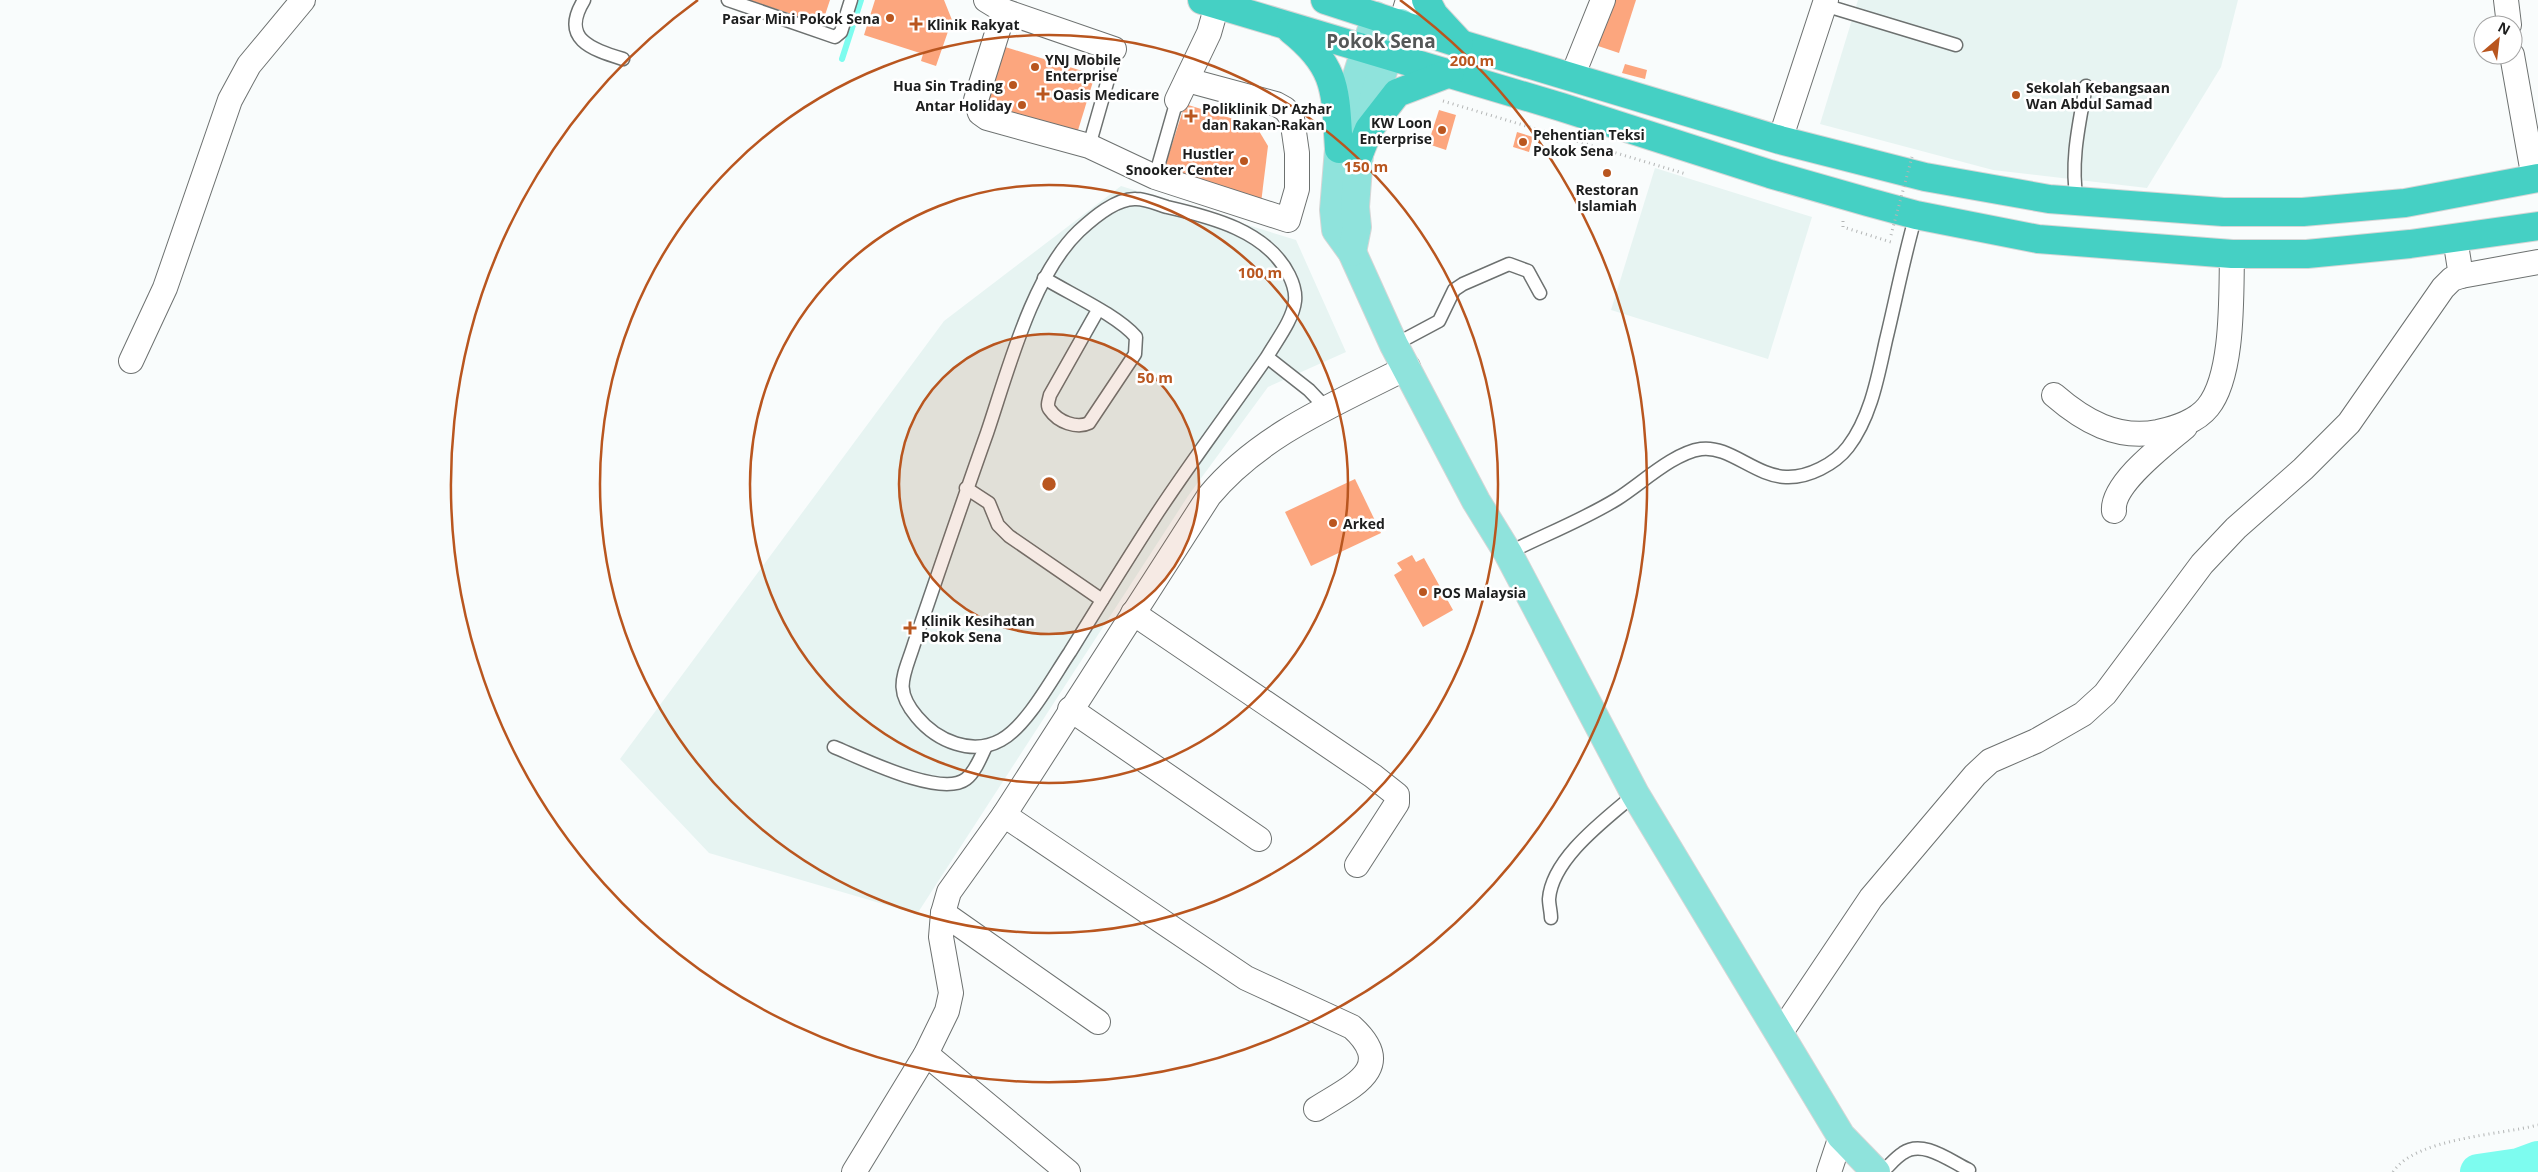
<svg xmlns="http://www.w3.org/2000/svg" width="2538" height="1172" font-family="'Open Sans',sans-serif">
<style>
.built{fill:#e7f4f2}
.lines{fill:none;stroke-linecap:round;stroke-linejoin:round}
.stream{stroke:#7dfcef;stroke-width:6}
.river{stroke:#7dfcef;stroke-width:36}
.building{fill:#fca67e}
.lane-casing{stroke:#6d7170;stroke-width:15}
.street-casing{stroke:#6d7170;stroke-width:26}
.primary-casing{stroke:#d6d6d6;stroke-width:30}
.highway-casing{stroke:#d6d6d6;stroke-width:30}
.path{stroke:#b4b6b6;stroke-width:3;stroke-dasharray:1 4;stroke-linecap:butt}
.lane{stroke:#fff;stroke-width:12}
.street{stroke:#fff;stroke-width:24}
.primary{stroke:#8fe3dc;stroke-width:28}
.highway{stroke:#45d0c4;stroke-width:28}
.path-bridge{stroke:#b4b6b6;stroke-width:3;stroke-dasharray:1 4;stroke-linecap:butt}
.ring{fill:none;stroke:#b9561f;stroke-width:2.5}
.poi-dot{fill:#b9561f;stroke:#fff;stroke-width:2}
.labels{text-anchor:middle;dominant-baseline:central;stroke-width:5;stroke-linejoin:round;paint-order:stroke}
.poi-label{font-size:14px;font-weight:bold;fill:#1d1e1e;stroke:#fff;text-anchor:start}
.district-label{font-size:19px;font-weight:bold;fill:#545757;stroke:#fff}
.centre{fill:#b9561f;stroke:#fff;stroke-width:2.5}
.ring-label{font-size:15px;text-anchor:middle;font-weight:bold;fill:#b9561f;stroke:#fff;stroke-width:5;stroke-linejoin:round;paint-order:stroke}
</style>
<rect width="100%" height="100%" fill="#f9fcfc"/>
<g class="built">
<polygon points="1858,0 2238,0 2221,67 2147,188 1993,170 1820,124"/>
<polygon points="1655,168 1812,217 1768,359 1611,310"/>
<polygon points="1121,186 1296,240 1346,352 1268,387 1188,496 917,914 709,853 620,759 944,321"/>
</g>
<g class="lines">
<polyline class="stream" points="842,59 861,0"/>
<polyline class="river" points="2478,1172 2519,1166 2538,1159"/>
</g>
<g class="building">
<polygon points="749,0 830,0 822,24"/>
<polygon points="875,0 944,0 952,20 936,66 921,61 923,54 864,35"/>
<polygon points="1613,0 1636,0 1619,53 1598,46"/>
<polygon points="1002,46 1095,75 1075,140 982,110"/>
<polygon points="1625,64 1647,70 1645,79 1622,73"/>
<polygon points="1185,104 1256,126 1268,146 1261,203 1163,172"/>
<polygon points="1439,110 1456,115 1446,150 1428,144"/>
<polygon points="1517,132 1533,137 1529,152 1513,147"/>
<polygon points="1355,479 1381,533 1311,566 1285,512"/>
<polygon points="1412,555 1416,562 1424,558 1453,610 1423,627 1394,575 1402,570 1397,563"/>
</g>
<g class="lines">
<g class="lane-casing">
<g id="lane">
<path d="M 584,0 C 560,39 591,49 623,59"/>
<polyline points="728,0 835,37 841,32 851,0"/>
<polyline points="1824,5 1956,45"/>
<polyline points="1089,146 1115,55 1114,49"/>
<polyline points="1155,177 1177,100"/>
<path d="M 2077,201 C 2070,163 2079,124 2086,86"/>
<path d="M 1044,278 C 1070,294 1117,315 1136,337 L 1135,354 L 1089,423 C 1077,429 1058,422 1050,410 C 1046,406 1049,400 1050,395 L 1098,310"/>
<polyline points="1394,345 1439,321 1454,290 1463,284 1509,264 1528,271 1540,293"/>
<path d="M 1267,357 C 1276,341 1293,320 1295,301 C 1296,292 1293,283 1289,275 C 1267,231 1211,217 1167,207 C 1157,204 1146,199 1136,199 C 1116,198 1093,218 1079,231 C 1032,276 1008,371 987,433 C 962,503 938,574 914,644 C 904,676 893,689 917,717 C 937,741 972,756 1001,740 C 1027,726 1053,677 1070,652 C 1099,605 1128,558 1158,512 C 1193,459 1231,409 1267,357 L 1309,390 L 1327,409"/>
<polyline points="966,488 989,503 998,525 1009,536 1102,600"/>
<path d="M 1508,553 C 1544,535 1583,520 1617,499 C 1641,484 1673,453 1701,449 C 1729,445 1755,476 1786,477 C 1808,478 1835,464 1848,447 C 1871,417 1878,376 1886,340 C 1896,299 1904,256 1916,215"/>
<path d="M 834,747 C 861,758 941,798 966,779 C 975,772 981,757 986,746"/>
<path d="M 1551,918 C 1551,912 1549,905 1549,899 C 1552,858 1606,819 1635,794"/>
<path d="M 1882,1172 C 1889,1166 1895,1158 1903,1153 C 1923,1139 1950,1161 1969,1170"/>
</g>
</g>
<g class="street-casing">
<g id="street">
<polyline points="986,0 1004,11 1114,49"/>
<polyline points="2506,0 2509,25"/>
<polyline points="1004,11 976,100 980,113 987,118 1089,146 1155,177 1288,220 1297,189 1297,153 1292,118 1285,109 1276,104 1187,80"/>
<polyline points="1401,23 1408,0"/>
<polyline points="2512,55 2534,179"/>
<polyline points="1572,77 1603,0"/>
<polyline points="1177,100 1209,33 1217,5"/>
<polyline points="1780,140 1826,0"/>
<polyline points="2455,238 2461,276"/>
<polyline points="131,361 165,288 230,100 249,65 303,0"/>
<path d="M 2054,395 C 2084,421 2117,440 2158,432 C 2175,428 2196,422 2208,407 C 2234,375 2231,294 2232,254"/>
<path d="M 2114,511 C 2111,484 2165,444 2185,427"/>
<polyline points="1133,613 1373,776 1397,795 1397,803 1357,865"/>
<polyline points="1070,709 1259,839"/>
<path d="M 1004,815 L 1246,978 L 1352,1027 C 1398,1069 1350,1087 1316,1109"/>
<polyline points="943,913 1098,1022"/>
<polyline points="1779,1035 1871,898 1975,775 1990,761 2036,741 2083,714 2105,694 2202,564 2236,528 2303,469 2349,423 2443,288 2452,279 2461,276 2538,262"/>
<polyline points="926,1054 1068,1172"/>
<path d="M 854,1172 L 926,1054 L 947,1011 L 951,993 L 941,937 L 943,913 L 949,892 L 1004,815 L 1209,496 C 1260,434 1338,403 1408,367"/>
<polyline points="1829,1172 1841,1136"/>
</g>
</g>
<g class="primary-casing">
<g id="primary">
<polyline points="1376,16 1355,82 1339,149 1334,210 1336,230 1352,252 1394,345 1476,501 1508,553 1635,794 1841,1136 1876,1172"/>
<polyline points="1352,252 1357,227 1355,207 1359,154 1377,87 1401,23"/>
</g>
</g>
<g class="highway-casing">
<g id="highway">
<polyline points="1202,0 1561,107 1770,174 1868,202 1916,215 2038,239 2232,254 2307,254 2410,244 2538,226"/>
<polyline points="1325,0 1461,44 1780,140 1925,177 2049,199 2223,212 2303,212 2405,203 2538,178"/>
<polyline points="1426,0 1434,15 1459,42"/>
<path d="M 1291,30 C 1339,68 1335,93 1339,149"/>
<polyline points="1359,154 1369,129 1397,93 1450,73"/>
</g>
</g>
<g class="path">
<polyline points="1443,101 1686,174"/>
<polyline points="1843,221 1843,227 1894,243"/>
<path d="M 2393,1172 C 2415,1138 2500,1135 2538,1125"/>
</g>
<use href="#lane" class="lane"/>
<use href="#street" class="street"/>
<use href="#primary" class="primary"/>
<use href="#highway" class="highway"/>
<polyline class="path-bridge" points="1891,235 1912,157"/>
</g>
<circle cx="1049" cy="484" r="150" fill="#b9561f" fill-opacity=".12"/>
<g class="ring">
<circle cx="1049" cy="484" r="150"/>
<circle cx="1049" cy="484" r="299"/>
<circle cx="1049" cy="484" r="449"/>
<path d="M1400 0A598 598 0 1 1 698 0"/>
</g>
<g class="poi-dot">
<circle cx="890" cy="18" r="5"/>
<path d="M913.5 16.5h5v5h5v5h-5v5h-5v-5h-5v-5h5z"/>
<circle cx="1035" cy="67" r="5"/>
<circle cx="1013" cy="85" r="5"/>
<path d="M1040.5 86.5h5v5h5v5h-5v5h-5v-5h-5v-5h5z"/>
<circle cx="2016" cy="95" r="5"/>
<circle cx="1022" cy="105" r="5"/>
<path d="M1188.5 108.5h5v5h5v5h-5v5h-5v-5h-5v-5h5z"/>
<circle cx="1442" cy="130" r="5"/>
<circle cx="1523" cy="142" r="5"/>
<circle cx="1244" cy="161" r="5"/>
<circle cx="1607" cy="173" r="5"/>
<circle cx="1333" cy="523" r="5"/>
<circle cx="1423" cy="592" r="5"/>
<path d="M907.5 620.5h5v5h5v5h-5v5h-5v-5h-5v-5h5z"/>
</g>
<g class="labels">
<g class="poi-label">
<text x="880" y="18" text-anchor="end">Pasar Mini Pokok Sena</text>
<text x="927" y="24">Klinik Rakyat</text>
<text x="1045" y="59">YNJ Mobile<tspan x="1045" dy="16">Enterprise</tspan></text>
<text x="1003" y="85" text-anchor="end">Hua Sin Trading</text>
<text x="2026" y="87">Sekolah Kebangsaan<tspan x="2026" dy="16">Wan Abdul Samad</tspan></text>
<text x="1053" y="94">Oasis Medicare</text>
<text x="1012" y="105" text-anchor="end">Antar Holiday</text>
<text x="1202" y="108">Poliklinik Dr Azhar<tspan x="1202" dy="16">dan Rakan-Rakan</tspan></text>
<text x="1432" y="122" text-anchor="end">KW Loon<tspan x="1432" dy="16">Enterprise</tspan></text>
<text x="1533" y="134">Pehentian Teksi<tspan x="1533" dy="16">Pokok Sena</tspan></text>
<text x="1234" y="153" text-anchor="end">Hustler<tspan x="1234" dy="16">Snooker Center</tspan></text>
<text x="1607" y="189" text-anchor="middle">Restoran<tspan x="1607" dy="16">Islamiah</tspan></text>
<text x="1343" y="523">Arked</text>
<text x="1433" y="592">POS Malaysia</text>
<text x="921" y="620">Klinik Kesihatan<tspan x="921" dy="16">Pokok Sena</tspan></text>
</g>
<g class="district-label">
<text x="1381" y="41">Pokok Sena</text>
</g>
</g>
<circle cx="1049" cy="484" r="8" class="centre"/>
<g class="ring-label">
<text x="1472" y="66">200 m</text>
<text x="1366" y="172">150 m</text>
<text x="1260" y="278">100 m</text>
<text x="1155" y="383">50 m</text>
</g>
<g transform="translate(2498 40) rotate(28)"><circle r="24" fill="#ffffff" stroke="#a5a5a5"/>
<path d="M0-4L9 19L0 12L-9 19Z" fill="#b9561f"/>
<text y="-8" font-size="14" font-weight="bold" text-anchor="middle" fill="#1d1e1e">N</text>
</g>
</svg>
